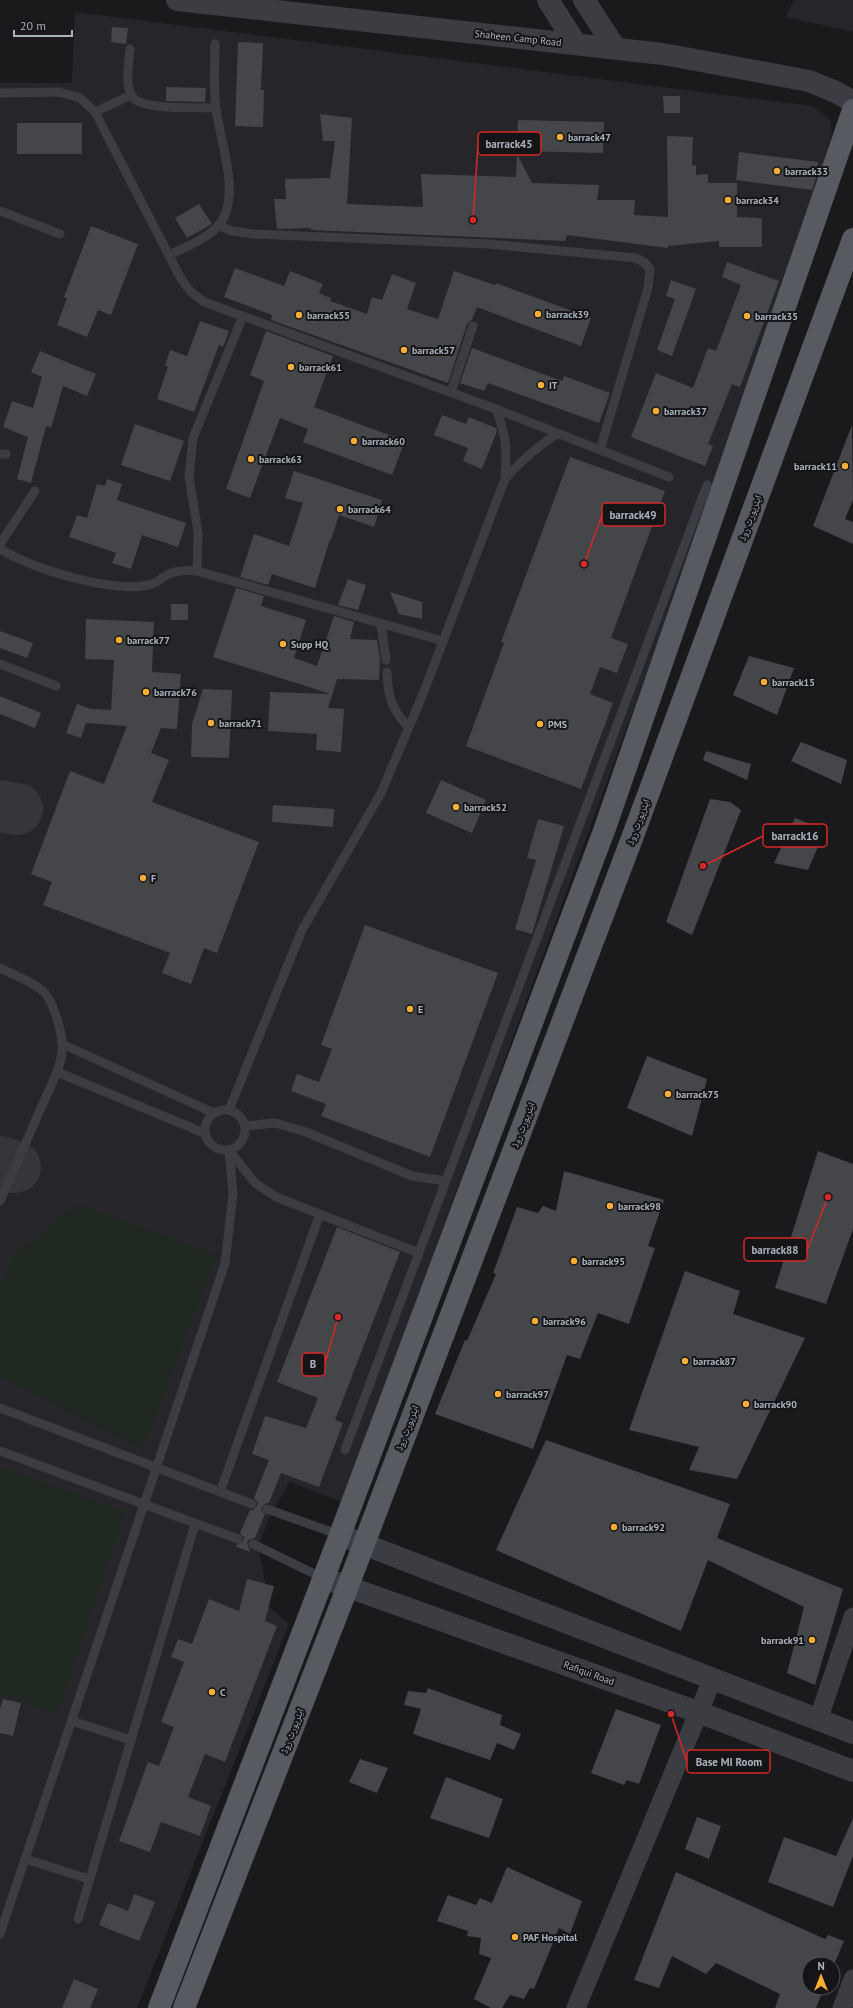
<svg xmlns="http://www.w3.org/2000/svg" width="853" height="2008" font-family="'PT Sans','Noto Naskh Arabic',sans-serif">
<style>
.built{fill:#26262a}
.green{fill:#202921}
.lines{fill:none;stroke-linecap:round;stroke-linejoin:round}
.taxiway{stroke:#34363a;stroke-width:52}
.building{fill:#44464a}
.service{stroke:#3b3d42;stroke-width:9}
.minor{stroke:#3b3d42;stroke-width:19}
.tertiary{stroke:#3b3d42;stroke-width:22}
.primary{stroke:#575a61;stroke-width:22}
.poi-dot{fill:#faad35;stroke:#151518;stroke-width:1.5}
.labels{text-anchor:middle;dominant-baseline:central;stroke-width:4;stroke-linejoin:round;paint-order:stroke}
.street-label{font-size:10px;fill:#acb2bd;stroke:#151518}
.poi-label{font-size:10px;font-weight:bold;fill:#acb2bd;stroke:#151518;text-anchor:start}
.leader{fill:none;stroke:#d62828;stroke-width:1.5}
.callout-dot{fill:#d62828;stroke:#151518;stroke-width:1.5}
.callout{fill:#151518;stroke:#d62828;stroke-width:1.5}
.callout-label{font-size:11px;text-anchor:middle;font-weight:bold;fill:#acb2bd}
</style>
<rect width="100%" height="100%" fill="#1a1a1d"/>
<g class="built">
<polygon points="794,0 853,0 853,32 786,17"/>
<polygon points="75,12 812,106 830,120 832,132 791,281 342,1502 290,1482 272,1511 258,1546 270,1607 289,1624 137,2008 0,2008 0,83 72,83"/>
</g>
<g class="green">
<polygon points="77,1204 217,1255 143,1450 0,1377 0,1283 14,1255"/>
<polygon points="0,1467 126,1512 57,1715 0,1693"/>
</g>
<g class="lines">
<g class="taxiway">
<polyline points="0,806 17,809"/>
<polyline points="0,1162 15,1167"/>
</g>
</g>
<g class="building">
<polygon points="112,27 128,28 126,44 111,42"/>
<polygon points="238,42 263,43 261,90 264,90 263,127 235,126"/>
<polygon points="166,87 206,88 205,102 166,101"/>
<polygon points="663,96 680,96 680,113 664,113"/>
<polygon points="320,114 352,118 347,204 423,207 421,174 516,177 517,154 532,183 599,185 597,200 635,200 634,215 668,217 667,136 693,137 692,166 696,165 696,175 708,174 708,183 737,183 737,217 762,218 762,247 719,247 719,241 668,246 668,248 567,235 565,241 311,230 311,228 277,229 274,199 286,199 285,179 330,178 335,141 323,141"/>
<polygon points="518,120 604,122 603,153 517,151"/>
<rect x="17" y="123" width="65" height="31"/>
<polygon points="739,152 818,162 816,178 812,190 736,180"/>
<polygon points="199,204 212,224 187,238 175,218"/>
<polygon points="91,226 138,244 111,315 98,310 87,337 57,325 67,298 64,297"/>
<polygon points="727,262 779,281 740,387 732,384 708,444 713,446 705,466 631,437 656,373 693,388 708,348 716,351 741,285 722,277"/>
<polygon points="235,268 284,286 290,271 323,284 319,293 331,298 330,301 367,314 372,297 382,300 392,274 416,283 407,309 438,319 454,271 495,285 496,283 591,318 581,346 477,307 472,320 467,324 448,383 271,320 272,315 224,297"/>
<polygon points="671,280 696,289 672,356 657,350 675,299 666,296"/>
<polygon points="200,321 229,331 223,347 219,345 194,412 157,399 168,367 165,366 170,350 187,356"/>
<polygon points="266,331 333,356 314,407 405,441 392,475 303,442 308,429 280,418 250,498 226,489 264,381 250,375"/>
<polygon points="472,348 562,381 564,376 610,393 599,423 488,383 484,391 460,383"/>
<polygon points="40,351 96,374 87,396 63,386 51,428 46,426 31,483 17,479 28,437 3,427 12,401 33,408 42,377 31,372"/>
<polygon points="442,415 466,424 469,417 496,428 497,431 482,469 463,461 468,448 434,435"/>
<polygon points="135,424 184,441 170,481 121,465"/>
<polygon points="852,425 853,500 845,519 853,522 853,544 813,526"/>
<polygon points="570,457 665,491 611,638 628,644 617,673 600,667 590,694 613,703 581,789 466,746 504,643 501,642"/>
<polygon points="294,471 382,500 374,527 339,515 331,540 330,539 315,588 272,574 268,585 240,577 254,534 289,546 303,503 285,498"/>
<polygon points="107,479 122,484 117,500 186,523 178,547 142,535 131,569 112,563 116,553 69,537 77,515 87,518 97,484 105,486"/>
<polygon points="348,579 366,585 358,610 338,605"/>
<polygon points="236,588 264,596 261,606 306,620 294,658 317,666 334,616 354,622 350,639 377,640 380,659 379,680 337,679 328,708 344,709 341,752 316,750 317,734 268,731 270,692 331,694 213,657"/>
<polygon points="390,592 422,602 422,619 399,614"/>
<rect x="171" y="604" width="17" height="16"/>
<polygon points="86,619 154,622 152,672 181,674 177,729 161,728 151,753 169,760 152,802 259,842 217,953 204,948 191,984 162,973 170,953 43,905 52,882 31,874 70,771 104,784 127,726 86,723 81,738 66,733 77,704 91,709 111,710 114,660 85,659"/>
<polygon points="0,631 33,643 27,658 0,648"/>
<polygon points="749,656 794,668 777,715 733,695"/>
<polygon points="203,689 232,690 229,758 191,757 192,724"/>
<polygon points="0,696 41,713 35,728 0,714"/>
<polygon points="801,742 847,760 841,784 791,761"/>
<polygon points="706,751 751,764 747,780 703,760"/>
<polygon points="441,780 486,800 472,833 426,813"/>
<polygon points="710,799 730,802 741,810 692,935 666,922"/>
<polygon points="273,805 334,809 333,827 272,822"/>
<polygon points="795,818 825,830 808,870 774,863"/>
<polygon points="538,819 564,826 532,934 515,929 536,860 527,858"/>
<polygon points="365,925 498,973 430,1157 321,1116 326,1104 291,1091 297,1074 319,1082 332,1049 321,1045"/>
<polygon points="647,1056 707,1079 692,1136 627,1108"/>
<polygon points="818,1151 853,1164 853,1229 826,1304 775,1288"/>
<polygon points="564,1171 664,1200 648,1246 655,1248 629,1324 598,1313 580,1359 567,1355 533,1449 435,1414 465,1340 467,1341 496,1274 493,1273 517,1207 538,1213 543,1206 556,1211"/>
<polygon points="337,1227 400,1252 335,1420 343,1423 319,1487 281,1473 269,1503 266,1503 262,1507 261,1510 265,1514 255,1538 250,1539 247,1542 250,1552 235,1546 243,1541 244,1538 240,1533 250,1510 253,1510 257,1506 258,1503 254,1498 269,1460 252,1454 265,1416 306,1428 318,1398 277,1382"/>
<polygon points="685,1271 740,1291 733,1314 805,1338 737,1479 689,1470 699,1447 629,1430"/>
<polygon points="546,1440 730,1504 717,1538 843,1589 815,1685 787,1673 804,1607 708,1560 681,1631 496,1550"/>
<polygon points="247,1579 274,1586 265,1621 277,1626 225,1762 205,1754 188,1797 211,1806 200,1836 161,1822 150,1852 119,1841 148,1762 159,1766 174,1727 161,1722 184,1662 171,1657 178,1639 192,1644 209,1599 239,1611"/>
<polygon points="428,1688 502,1715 500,1725 521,1734 514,1750 497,1743 490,1760 413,1734 421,1709 404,1705 408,1691 426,1693"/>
<polygon points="3,1699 21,1703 13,1736 0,1733 0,1709"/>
<polygon points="616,1709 661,1725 639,1784 627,1780 624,1785 591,1773"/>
<polygon points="360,1759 388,1768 377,1793 349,1782"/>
<polygon points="446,1777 503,1799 489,1838 430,1818"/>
<polygon points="697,1817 721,1826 709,1859 685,1849"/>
<polygon points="853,1818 853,1856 833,1907 768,1882 784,1837 836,1856"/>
<polygon points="507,1867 582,1901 570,1934 559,1928 534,1989 530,1988 524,1999 510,1995 502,2008 491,2008 474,1999 491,1958 479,1954 481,1938 467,1936 468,1931 437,1921 448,1895 476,1905 480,1898 492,1903"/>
<polygon points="676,1872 825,1939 828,1935 844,1941 833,1967 833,1964 809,1964 809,1988 824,1988 816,2008 775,2008 780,1994 716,1963 706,1974 672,1956 659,1988 634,1980"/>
<polygon points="134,1894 155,1902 139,1941 99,1925 108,1903 128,1911"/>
<polygon points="74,1979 98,1989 90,2008 62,2008"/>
</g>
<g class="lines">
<g class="service">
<path d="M 130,49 C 129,62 125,83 131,95 C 139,111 198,107 215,108"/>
<polyline points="0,93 59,92 80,98 95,112 180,277 190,291 204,302 496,409 669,477"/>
<polyline points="95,112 131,95"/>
<polyline points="0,211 60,234"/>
<polyline points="218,225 232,231 253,234 488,244 636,258 645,263 650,269 648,288 600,450"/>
<path d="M 169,255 C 184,248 208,238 219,225 C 242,196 220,142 216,109 C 213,88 215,65 215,44"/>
<polyline points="451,392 473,326"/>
<polyline points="0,454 6,454"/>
<path d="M 505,479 C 521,461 536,447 557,434"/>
<polyline points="0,544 35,491"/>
<path d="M 0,549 C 34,569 110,593 149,585 C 155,584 160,579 165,576 C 175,570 186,570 197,571 L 443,641"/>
<polyline points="197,571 198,532 189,477 193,438 243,316"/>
<polyline points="381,624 386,660"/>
<polyline points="0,664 56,686"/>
<path d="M 387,672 C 388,697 391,708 408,727"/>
<path d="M 0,968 C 14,975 31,981 43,991 C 53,1000 62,1032 62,1045 C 63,1055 60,1063 57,1072 L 0,1201"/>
<polyline points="62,1044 214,1113"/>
<polyline points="57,1072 204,1133"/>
<circle cx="225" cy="1130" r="20"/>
<path d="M 229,1110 L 302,930 L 381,793 L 423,694 L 505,479 C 507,448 507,438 496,409"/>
<polyline points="245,1126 275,1123 306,1132 412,1176 445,1181"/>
<polyline points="229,1150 255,1183 276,1197 419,1253"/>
<polyline points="0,1408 252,1504"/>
<polyline points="345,1450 707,485"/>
<polyline points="0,1451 238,1539"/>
<polyline points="220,1492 320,1214"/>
<polyline points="267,1509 340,1535"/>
<polyline points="253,1544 323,1578"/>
<polyline points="72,1721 131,1740"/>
<polyline points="25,1859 89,1879"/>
<polyline points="78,1919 195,1524"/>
<polyline points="0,1934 225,1263 233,1194 229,1150"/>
</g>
<g class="minor">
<polyline points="818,1720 853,1617"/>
<polyline points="576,2008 712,1680"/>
<polyline points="842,2008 853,1979"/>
</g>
<g class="tertiary">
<polyline points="177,0 663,54 809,81 836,92 853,102"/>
<polyline points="548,0 576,44"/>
<polyline points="584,0 616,49"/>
<polyline points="340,1535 853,1733"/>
<polyline points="323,1578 698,1712 853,1771"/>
</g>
<g class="primary">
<polyline points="159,2008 340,1535 605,828 853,110"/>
<polyline points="184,2008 348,1586 631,841 853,239"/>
</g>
</g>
<g class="poi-dot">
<circle cx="560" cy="137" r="4"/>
<circle cx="777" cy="171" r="4"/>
<circle cx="728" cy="200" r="4"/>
<circle cx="538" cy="314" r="4"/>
<circle cx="299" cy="315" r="4"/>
<circle cx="747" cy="316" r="4"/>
<circle cx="404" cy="350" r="4"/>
<circle cx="291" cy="367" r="4"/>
<circle cx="541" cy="385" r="4"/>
<circle cx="656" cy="411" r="4"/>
<circle cx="354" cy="441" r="4"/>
<circle cx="251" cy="459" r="4"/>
<circle cx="845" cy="466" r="4"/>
<circle cx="340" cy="509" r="4"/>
<circle cx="119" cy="640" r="4"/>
<circle cx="283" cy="644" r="4"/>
<circle cx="764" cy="682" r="4"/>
<circle cx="146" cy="692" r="4"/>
<circle cx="211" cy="723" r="4"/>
<circle cx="540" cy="724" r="4"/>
<circle cx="456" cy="807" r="4"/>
<circle cx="143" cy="878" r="4"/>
<circle cx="410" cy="1009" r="4"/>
<circle cx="668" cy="1094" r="4"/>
<circle cx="610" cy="1206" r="4"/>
<circle cx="574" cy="1261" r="4"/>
<circle cx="535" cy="1321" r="4"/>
<circle cx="685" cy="1361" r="4"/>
<circle cx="498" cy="1394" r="4"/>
<circle cx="746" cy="1404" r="4"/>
<circle cx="614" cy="1527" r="4"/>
<circle cx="812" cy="1640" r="4"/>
<circle cx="212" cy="1692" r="4"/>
<circle cx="515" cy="1937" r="4"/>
</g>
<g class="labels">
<g class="street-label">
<text transform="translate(518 38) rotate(6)">Shaheen Camp Road</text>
<text transform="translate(750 518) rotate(-70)">ایئرپورٹ روڈ</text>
<text transform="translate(638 822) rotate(-70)">ایئرپورٹ روڈ</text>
<text transform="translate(523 1125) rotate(-69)">ایئرپورٹ روڈ</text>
<text transform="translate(407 1428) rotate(-69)">ایئرپورٹ روڈ</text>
<text transform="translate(589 1673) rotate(20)">Rafiqui Road</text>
<text transform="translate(292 1731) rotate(-69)">ایئرپورٹ روڈ</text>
</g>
<g class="poi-label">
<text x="568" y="137">barrack47</text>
<text x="785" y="171">barrack33</text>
<text x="736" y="200">barrack34</text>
<text x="546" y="314">barrack39</text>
<text x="307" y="315">barrack55</text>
<text x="755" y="316">barrack35</text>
<text x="412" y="350">barrack57</text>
<text x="299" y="367">barrack61</text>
<text x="549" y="385">IT</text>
<text x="664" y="411">barrack37</text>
<text x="362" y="441">barrack60</text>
<text x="259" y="459">barrack63</text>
<text x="837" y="466" text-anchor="end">barrack11</text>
<text x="348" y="509">barrack64</text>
<text x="127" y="640">barrack77</text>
<text x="291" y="644">Supp HQ</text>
<text x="772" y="682">barrack15</text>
<text x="154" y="692">barrack76</text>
<text x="219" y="723">barrack71</text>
<text x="548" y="724">PMS</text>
<text x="464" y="807">barrack52</text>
<text x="151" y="878">F</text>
<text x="418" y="1009">E</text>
<text x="676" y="1094">barrack75</text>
<text x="618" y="1206">barrack98</text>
<text x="582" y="1261">barrack95</text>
<text x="543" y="1321">barrack96</text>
<text x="693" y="1361">barrack87</text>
<text x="506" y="1394">barrack97</text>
<text x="754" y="1404">barrack90</text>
<text x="622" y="1527">barrack92</text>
<text x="804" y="1640" text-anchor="end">barrack91</text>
<text x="220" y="1692">C</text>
<text x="523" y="1937">PAF Hospital</text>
</g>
</g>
<path class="leader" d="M473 220L478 144M584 564L602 515M703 866L763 836M828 1197L807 1250M338 1317L325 1364M671 1714L687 1762"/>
<g class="callout-dot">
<circle cx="473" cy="220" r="4"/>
<circle cx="584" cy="564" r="4"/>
<circle cx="703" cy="866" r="4"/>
<circle cx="828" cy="1197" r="4"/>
<circle cx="338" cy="1317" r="4"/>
<circle cx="671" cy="1714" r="4"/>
</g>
<g class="callout">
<rect x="478" y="132" width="63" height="23" rx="4"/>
<rect x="602" y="503" width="63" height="23" rx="4"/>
<rect x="763" y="824" width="64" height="23" rx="4"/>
<rect x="744" y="1238" width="63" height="23" rx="4"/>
<rect x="302" y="1353" width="23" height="23" rx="4"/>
<rect x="687" y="1750" width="83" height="23" rx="4"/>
</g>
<g class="callout-label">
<text x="509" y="148">barrack45</text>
<text x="633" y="519">barrack49</text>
<text x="795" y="840">barrack16</text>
<text x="775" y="1254">barrack88</text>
<text x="313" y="1368">B</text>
<text x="729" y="1766">Base MI Room</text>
</g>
<g transform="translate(821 1976)"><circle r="19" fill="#151518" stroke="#51545a"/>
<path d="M0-3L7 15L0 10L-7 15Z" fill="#faad35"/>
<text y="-6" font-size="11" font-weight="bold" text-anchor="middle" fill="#acb2bd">N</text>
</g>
<path d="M14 30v6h58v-6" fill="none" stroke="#acb2bd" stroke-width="2"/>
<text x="20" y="30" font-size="12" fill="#acb2bd" stroke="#151518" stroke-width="3" paint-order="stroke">20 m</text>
</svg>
